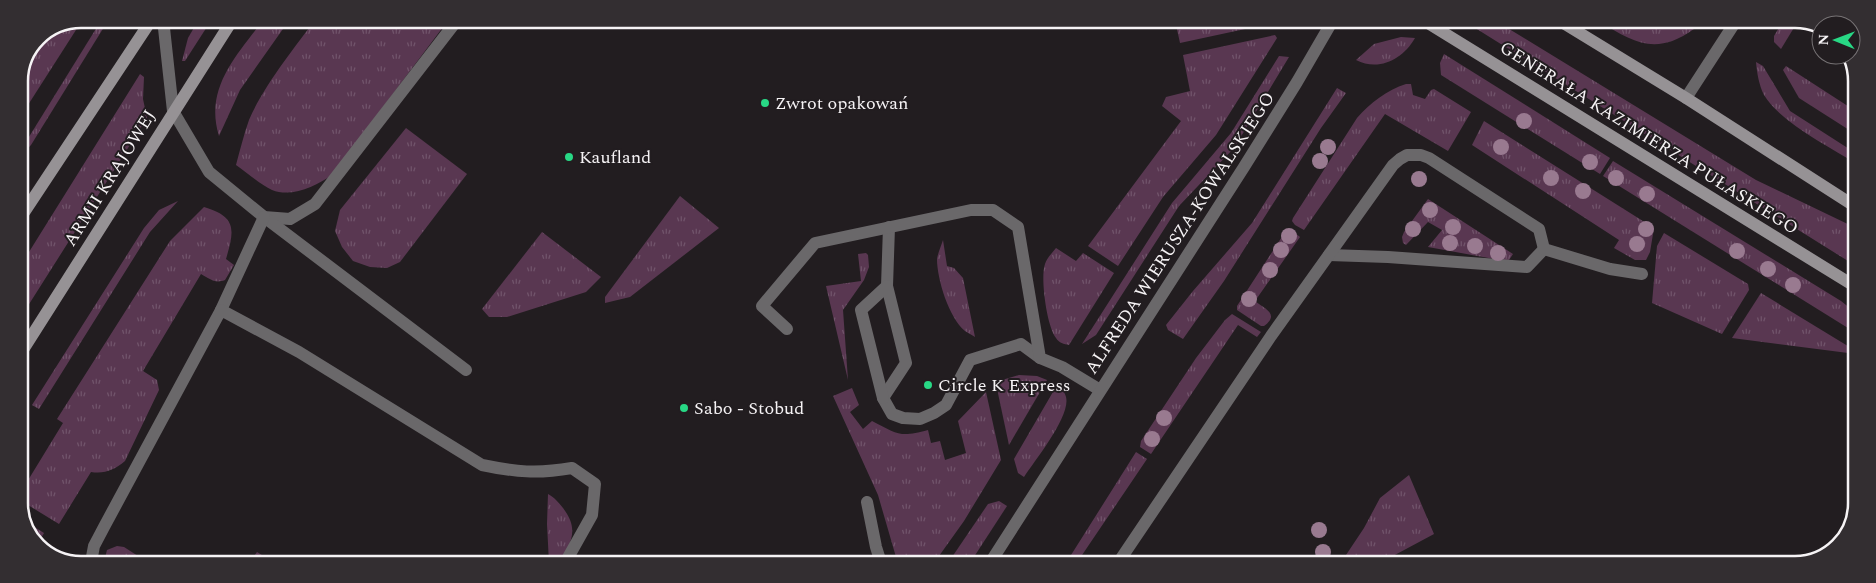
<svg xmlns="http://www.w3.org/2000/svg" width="1876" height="583" font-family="Spectral,serif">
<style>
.grass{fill:url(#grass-tufts)}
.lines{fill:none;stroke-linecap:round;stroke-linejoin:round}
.service{stroke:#6a686a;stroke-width:12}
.minor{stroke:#6a686a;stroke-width:12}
.tertiary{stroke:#6a686a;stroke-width:12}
.secondary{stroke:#969295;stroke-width:12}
.tree{fill:#997a90}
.poi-dot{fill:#28d885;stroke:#221d20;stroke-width:2}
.labels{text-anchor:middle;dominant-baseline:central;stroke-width:4;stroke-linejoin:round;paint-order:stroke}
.poi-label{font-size:18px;fill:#f6f3f5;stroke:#221d20;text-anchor:start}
.street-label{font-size:18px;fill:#f6f3f5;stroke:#221d20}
.rim{fill:none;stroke:#f6f3f5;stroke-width:2.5}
</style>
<defs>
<pattern id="grass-tufts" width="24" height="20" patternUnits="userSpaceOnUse" patternTransform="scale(1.25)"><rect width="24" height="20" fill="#593751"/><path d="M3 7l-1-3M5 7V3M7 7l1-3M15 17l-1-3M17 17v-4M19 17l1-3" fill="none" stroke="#71546b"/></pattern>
</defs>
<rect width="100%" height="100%" fill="#221d20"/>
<g class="grass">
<polygon points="80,19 83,19 19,119 19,80 42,34"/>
<polygon points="102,19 109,19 31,145 19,158 19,153"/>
<polygon points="199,19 212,19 185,61 182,61 188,38"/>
<path d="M 264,19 L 290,19 L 240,90 L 219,136 C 204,88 237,55 264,19 Z"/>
<path d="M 316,19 L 449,19 L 332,175 C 316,186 292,198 272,190 C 261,185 246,172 236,165 C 240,150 244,134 249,120 C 263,87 294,48 316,19 Z"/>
<polygon points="1175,20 1260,20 1261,22 1259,26 1180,43"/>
<polygon points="1464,21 1496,21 1756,180 1856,228 1856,266"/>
<path d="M 1599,21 L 1675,21 L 1694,29 C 1656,56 1634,43 1599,21 Z"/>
<polygon points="1783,21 1798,21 1781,49 1774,42 1774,36"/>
<polygon points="1275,35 1277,38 1216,135 1163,197 1118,266 1088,246 1181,121 1162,106 1166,97 1190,91 1183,55"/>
<path d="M 1401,37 L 1415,38 C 1403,59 1379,72 1356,60 L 1374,44 Z"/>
<polygon points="1444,54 1610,158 1600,174 1441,75 1440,63"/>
<polygon points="1279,56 1289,57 1234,148 1179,206 1096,335 1082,344 1172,203 1231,133"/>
<path d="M 1756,62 L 1763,66 L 1790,111 L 1857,154 L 1857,164 C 1828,146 1781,123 1764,95 C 1759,85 1757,73 1756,62 Z"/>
<polygon points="1786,66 1857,112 1857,135 1799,98 1783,70"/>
<polygon points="140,74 144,77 143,99 147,118 19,320 19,268"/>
<path d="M 1406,84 L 1411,84 L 1413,95 L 1425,99 L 1431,90 L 1434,89 L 1471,112 L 1448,151 L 1385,114 L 1304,230 L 1295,225 L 1292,221 L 1293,218 L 1357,118 C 1370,103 1387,90 1406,84 Z"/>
<polygon points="1337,88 1346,93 1321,128 1224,281 1183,339 1168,330 1166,325 1193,291 1252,223"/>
<polygon points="1484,121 1654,228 1650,252 1646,260 1635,260 1614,248 1619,240 1472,145"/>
<polygon points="406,128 467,174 400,262 387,268 370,267 353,261 342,247 335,231 340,210"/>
<polygon points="1613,161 1841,301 1856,313 1856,333 1603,176"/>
<polygon points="680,196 719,228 630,297 605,303 605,297"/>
<polygon points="1428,199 1513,254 1509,260 1505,261 1428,247 1442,230 1428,222 1406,245 1403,243 1402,237 1404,232"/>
<polygon points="178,201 150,232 39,409 32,405 144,228 159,210"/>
<path d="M 204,207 C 238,217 234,231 226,259 L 234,265 L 225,280 C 215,284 210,279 201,274 L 143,371 L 157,380 L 159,390 L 125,461 C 114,470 105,474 91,472 L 59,524 L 23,502 L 19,495 L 63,423 L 57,419 L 170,241 Z"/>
<path d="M 1287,229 L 1290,229 L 1300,237 L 1255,301 C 1265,309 1280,314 1264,326 L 1261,326 L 1237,310 L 1237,306 Z"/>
<polygon points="542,232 601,277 586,292 507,317 489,317 482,309"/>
<polygon points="1664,233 1748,284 1749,290 1722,334 1652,303 1657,246"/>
<path d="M 943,240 L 947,266 L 954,268 L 963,278 L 975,337 C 972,335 968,333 965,331 C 949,318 937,279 937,259 C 938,253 941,246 943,240 Z"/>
<path d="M 1056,248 L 1076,261 L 1083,253 L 1114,273 L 1069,345 C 1064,344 1059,343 1056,338 C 1047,327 1040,278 1045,264 C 1047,258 1052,253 1056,248 Z"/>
<polygon points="866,253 868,255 869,267 864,280 843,310 848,380 826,286 861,281 858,254"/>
<polygon points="1761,293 1856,351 1856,354 1732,338"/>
<polygon points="1232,314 1261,332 1257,337 1238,325 1151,454 1140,447 1141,441 1196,358 1225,320"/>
<polygon points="1019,375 1037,376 1047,380 1009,445 996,384 1002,380"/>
<path d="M 1057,385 C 1061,389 1065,392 1066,397 C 1071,416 1035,460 1024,477 L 1018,473 L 1014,459 Z"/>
<path d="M 852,388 L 859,405 L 850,412 L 863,429 L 872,421 C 897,434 900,438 928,430 L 931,443 L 940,441 L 945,460 L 966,453 L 958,421 L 986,392 L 1001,460 L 964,521 L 934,563 L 901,563 L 896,557 L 878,495 L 833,396 Z"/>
<polygon points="1136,452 1147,459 1078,561 1081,563 1066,563"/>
<polygon points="1409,475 1434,534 1378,564 1340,564 1364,528 1380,498"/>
<path d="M 548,494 C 555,498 558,502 563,508 C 579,529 572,542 559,563 L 549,563 L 547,524 Z"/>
<polygon points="999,501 1007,506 970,563 948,563 988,504"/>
<polygon points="25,521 44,533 37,545 34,543"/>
<polygon points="117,546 124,547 138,556 136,562 104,562 107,550"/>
<polygon points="257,552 273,562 250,562"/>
</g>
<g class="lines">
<g class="service">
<polyline points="163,19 173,111 209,172 264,217 290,219 315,204 458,19"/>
<polyline points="264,217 466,370"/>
<polyline points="889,227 887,286 906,363 883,398 892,414 903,418 920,419 934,413 946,405 970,360 1021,344 1040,358"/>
<polyline points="787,329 762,306 815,243 971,210 993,210 1018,227 1040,358 1062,367 1100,390"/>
<polyline points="883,398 861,310 887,286"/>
<polyline points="867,502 876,547 881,563"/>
</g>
<g class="minor">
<polyline points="1329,255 1388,257 1527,267 1544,249"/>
<polyline points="221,310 264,217"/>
<path d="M 91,562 L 94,546 L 104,527 L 221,310 L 299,352 L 482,465 C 516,472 537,474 572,468 L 595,484 L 592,515 L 565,563"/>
<polyline points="1118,563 1271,336 1393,165 1400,159 1407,155 1421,155 1429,158 1539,229 1544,249 1610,269 1642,274"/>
</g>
<g class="tertiary">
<polyline points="1686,98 1736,21"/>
<polyline points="990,563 1244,167 1297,82 1333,20"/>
</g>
<g class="secondary">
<polyline points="1423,20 1856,287"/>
<polyline points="1560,21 1686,98 1856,207"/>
<polyline points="19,220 152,19"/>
<polyline points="19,356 233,19"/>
</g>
</g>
<g class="tree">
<circle cx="1524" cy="121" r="8"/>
<circle cx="1328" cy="147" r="8"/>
<circle cx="1501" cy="147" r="8"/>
<circle cx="1320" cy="161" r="8"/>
<circle cx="1590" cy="162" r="8"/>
<circle cx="1551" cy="178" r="8"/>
<circle cx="1616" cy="178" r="8"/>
<circle cx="1419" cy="179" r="8"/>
<circle cx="1583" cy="191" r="8"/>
<circle cx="1647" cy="194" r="8"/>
<circle cx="1430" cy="210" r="8"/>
<circle cx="1453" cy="227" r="8"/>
<circle cx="1413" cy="229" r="8"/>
<circle cx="1646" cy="229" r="8"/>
<circle cx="1289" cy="236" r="8"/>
<circle cx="1450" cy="243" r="8"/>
<circle cx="1637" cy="244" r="8"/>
<circle cx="1475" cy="246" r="8"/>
<circle cx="1281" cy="250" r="8"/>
<circle cx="1737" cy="251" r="8"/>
<circle cx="1498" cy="253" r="8"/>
<circle cx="1768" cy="269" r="8"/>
<circle cx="1270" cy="270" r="8"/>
<circle cx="1793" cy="285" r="8"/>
<circle cx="1249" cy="299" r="8"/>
<circle cx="1164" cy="418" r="8"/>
<circle cx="1152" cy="439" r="8"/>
<circle cx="1319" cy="530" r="8"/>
<circle cx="1323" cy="552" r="8"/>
</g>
<g class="poi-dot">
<circle cx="765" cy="103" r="5"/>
<circle cx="569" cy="157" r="5"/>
<circle cx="928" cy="385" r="5"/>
<circle cx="684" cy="408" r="5"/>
</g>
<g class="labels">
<g class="poi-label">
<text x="775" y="103">Zwrot opakowań</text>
<text x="579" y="157">Kaufland</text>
<text x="938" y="385">Circle K Express</text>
<text x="694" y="408">Sabo - Stobud</text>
</g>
<g class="street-label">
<text transform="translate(1649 138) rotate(32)">GENERAŁA KAZIMIERZA PUŁASKIEGO</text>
<text transform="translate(110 178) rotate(-58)">ARMII KRAJOWEJ</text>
<text transform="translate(1180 233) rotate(-57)">ALFREDA WIERUSZA-KOWALSKIEGO</text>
</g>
</g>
<path d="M0 0H1876V583H0ZM81 28H1795A53 53 0 0 1 1848 81V503A53 53 0 0 1 1795 556H81A53 53 0 0 1 28 503V81A53 53 0 0 1 81 28Z" fill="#332e31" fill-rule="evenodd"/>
<path class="rim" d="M81 28H1795A53 53 0 0 1 1848 81V503A53 53 0 0 1 1795 556H81A53 53 0 0 1 28 503V81A53 53 0 0 1 81 28Z"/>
<g transform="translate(1836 40) rotate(271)"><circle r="24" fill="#221d20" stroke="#777375"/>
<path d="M0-4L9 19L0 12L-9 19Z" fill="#28d885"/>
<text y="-8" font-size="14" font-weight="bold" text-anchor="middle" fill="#f6f3f5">N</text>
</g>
</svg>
